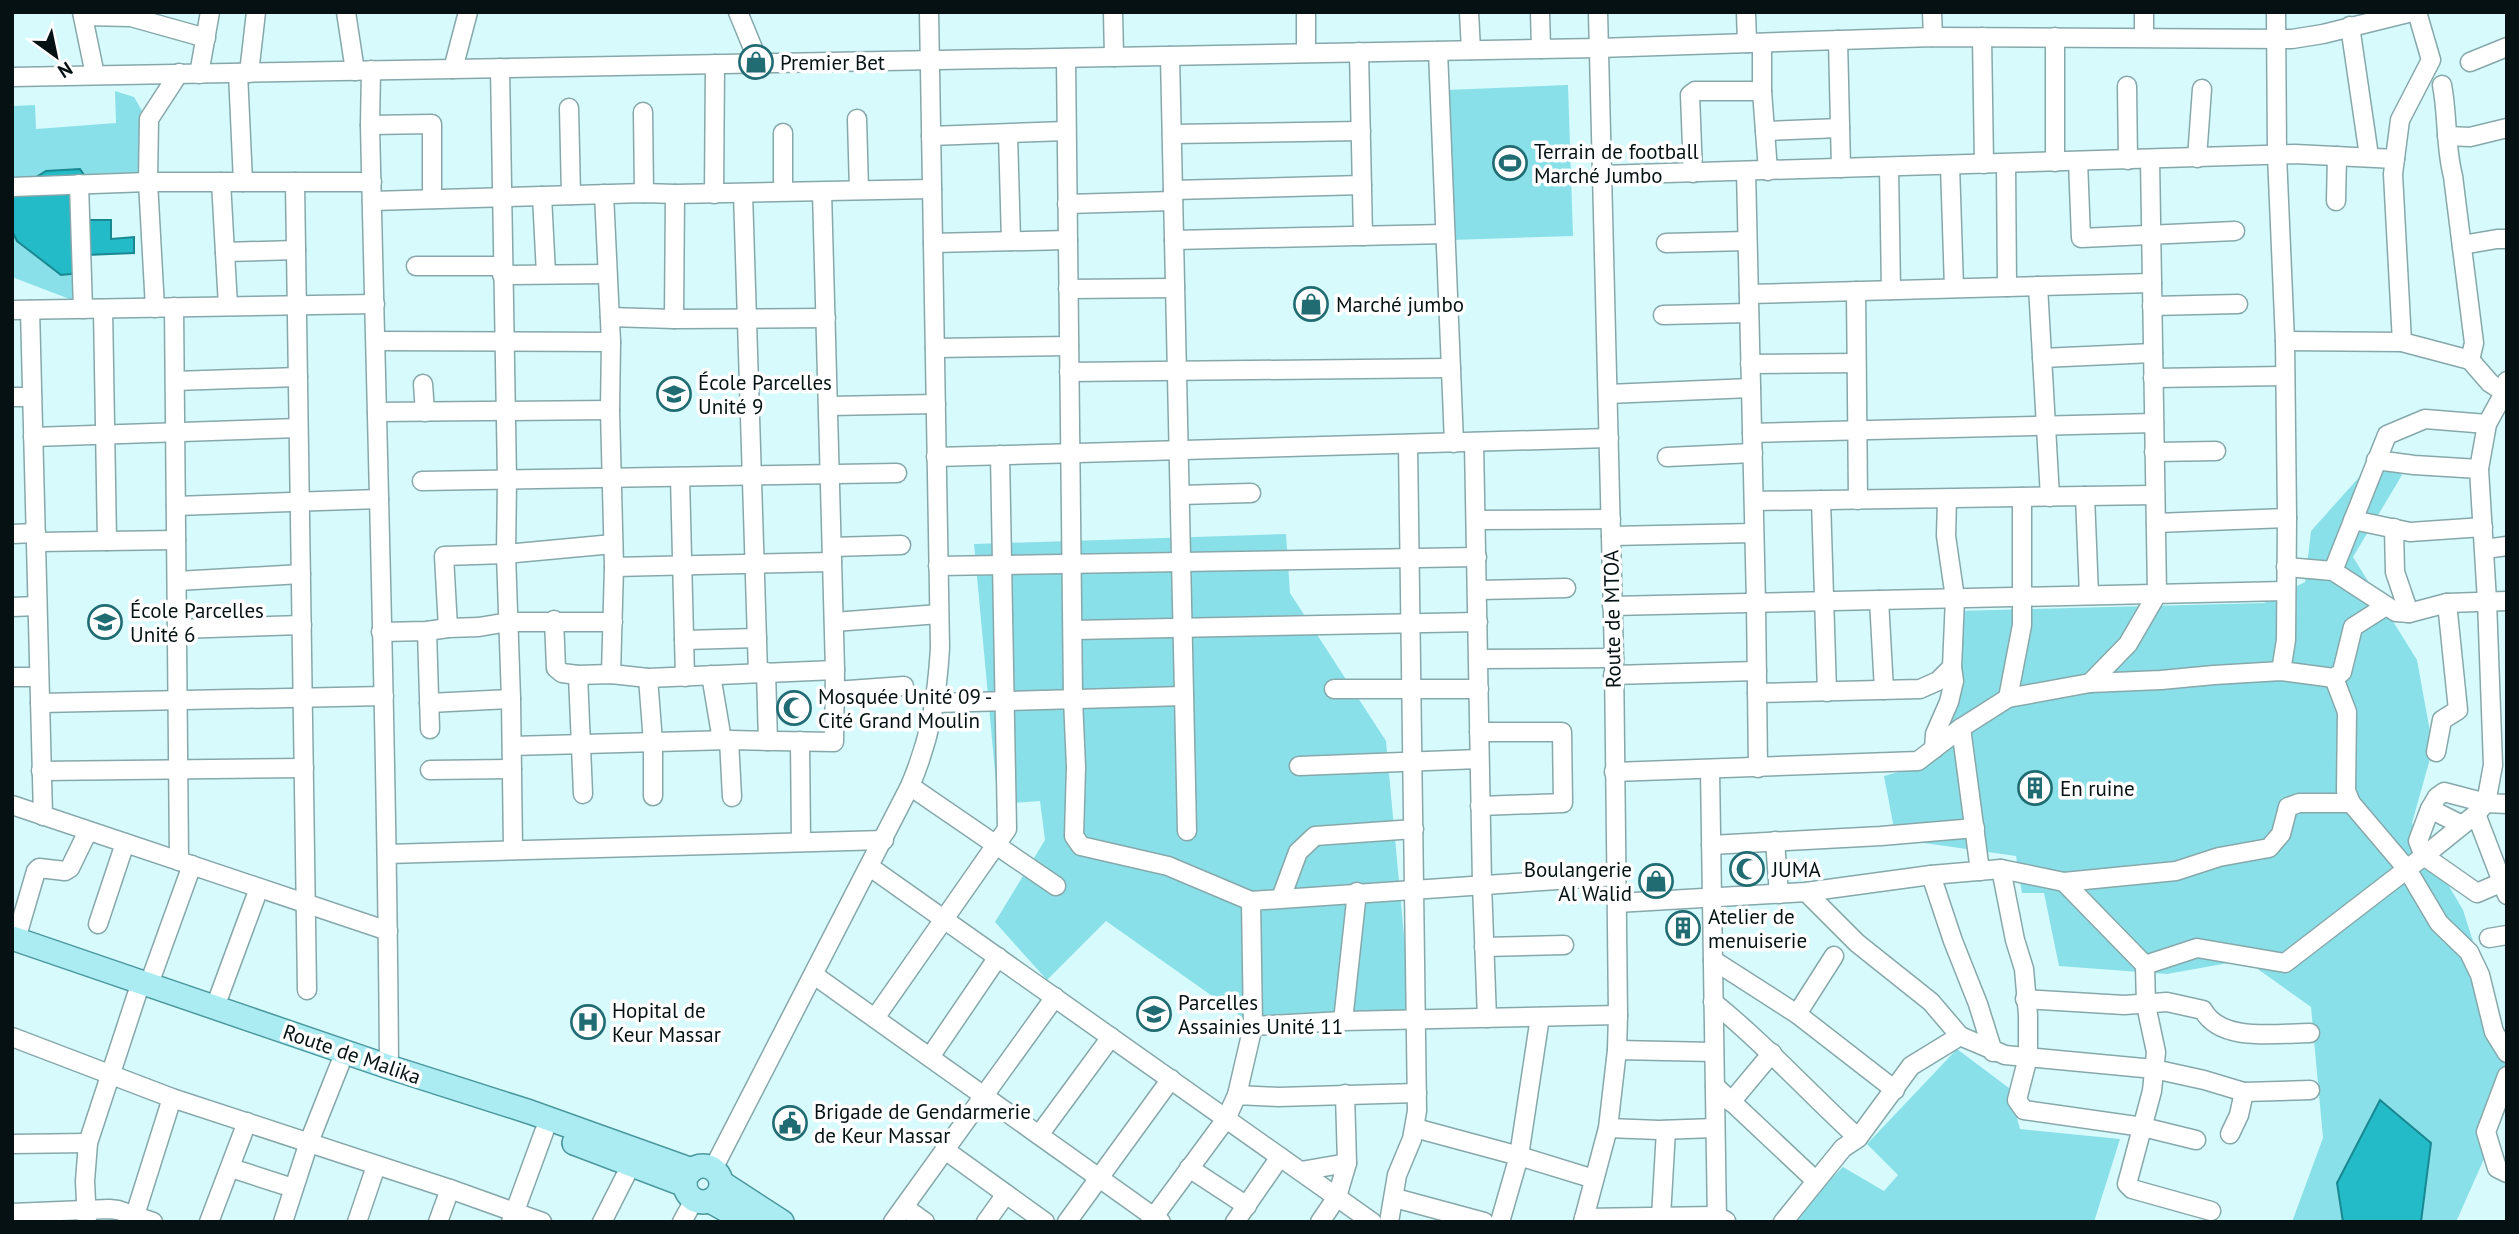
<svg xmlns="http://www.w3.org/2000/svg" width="2519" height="1234" font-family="'PT Sans',sans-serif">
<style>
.green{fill:#8ae0e8}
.water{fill:#22bbc7;stroke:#198891;stroke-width:2}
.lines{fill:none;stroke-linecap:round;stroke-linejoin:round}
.minor-casing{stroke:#87a8ab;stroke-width:21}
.major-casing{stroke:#4b989e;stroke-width:26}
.minor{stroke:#fff;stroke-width:18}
.major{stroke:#aaecf2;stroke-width:23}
.labels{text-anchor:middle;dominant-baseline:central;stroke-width:7;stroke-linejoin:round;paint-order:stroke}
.poi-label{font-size:21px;fill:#051112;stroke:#fff;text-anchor:start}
.street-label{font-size:21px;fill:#051112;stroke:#fff}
</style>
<rect width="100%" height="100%" fill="#d7fafd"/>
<g class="green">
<polygon points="1568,85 1573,236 1452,240 1446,90"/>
<polygon points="115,91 134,97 145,116 143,189 81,189 81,220 111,220 111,239 134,237 134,253 86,255 85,297 72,300 12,277 12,106 35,105 36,129 116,123"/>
<polygon points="2379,455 2402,475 2353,557 2417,660 2433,748 2412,823 2463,910 2507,1048 2507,1107 2456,1222 2292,1222 2323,1138 2311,1007 2245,960 2167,974 2059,966 2044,893 2022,893 2016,856 1896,839 1884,776 1927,764 1962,691 1954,611 2264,603 2305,582 2311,531"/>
<polygon points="1286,534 1290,593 1386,741 1412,1022 1266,1034 1106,921 1047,980 995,922 1045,840 1040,801 998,804 974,544"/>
<polygon points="1957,1049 2009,1088 2020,1129 2120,1139 2094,1222 1786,1222 1843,1167 1884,1191 1898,1175 1867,1144"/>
</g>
<g class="water">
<polygon points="80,169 84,175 81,189 81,220 111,220 111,239 134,237 134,253 86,255 85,267 71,274 61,275 17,241 12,231 12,192 46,171"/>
<polygon points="2380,1100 2431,1143 2421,1222 2343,1222 2337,1183"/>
</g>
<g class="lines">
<g class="minor-casing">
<g id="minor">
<polyline points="82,12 95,75"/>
<polyline points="346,12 355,71"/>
<polyline points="738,12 759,63"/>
<polyline points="1113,12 1114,57"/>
<polyline points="1306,12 1306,53"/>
<polyline points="1469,12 1471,50"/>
<polyline points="1540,12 1541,49"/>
<polyline points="1746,12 1747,43"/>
<polyline points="1932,12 1933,37"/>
<polyline points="2144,12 2144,37"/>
<polyline points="2276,12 2277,155 2285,341 2287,518 2286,640 2281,671"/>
<polyline points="83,16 131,17 206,38"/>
<polyline points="2350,26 2369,156"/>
<polyline points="1982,37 1984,164"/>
<polyline points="1838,40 1841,168"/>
<polyline points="1762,43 1762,91 1768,171"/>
<polyline points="1438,51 1454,443"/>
<polyline points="1359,52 1363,236"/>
<polyline points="1170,56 1187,831"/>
<polyline points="1066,58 1073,699 1076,767 1074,836 1081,846 1168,866 1251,901"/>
<polyline points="2470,62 2507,47"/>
<polyline points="500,68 507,480 506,554 511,699 513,850"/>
<polyline points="453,69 468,12"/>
<path d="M 371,70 L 370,125 C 377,439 387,753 389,1067"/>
<polyline points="238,73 243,182"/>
<polyline points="249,73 256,12"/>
<polyline points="199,74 210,12"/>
<polyline points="12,77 1599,48 1933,37 2292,39 2323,34 2412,12"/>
<path d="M 2442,85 C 2448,115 2445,146 2453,176 L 2474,343 L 2470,360"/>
<polyline points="2127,86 2128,160"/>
<polyline points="569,108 571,195"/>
<polyline points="643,112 644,193"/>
<polyline points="857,119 859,190"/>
<polyline points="370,125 432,124 432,199"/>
<polyline points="1765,131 1840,128"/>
<polyline points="783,133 783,191"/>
<polyline points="1008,134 1011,241"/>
<polyline points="1172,134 1361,131"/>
<polyline points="931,136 1066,131"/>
<polyline points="2447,136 2470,137 2507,128"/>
<polyline points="2197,158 2202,89"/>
<polyline points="2078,161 2081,238 2235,231"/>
<polyline points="2055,162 2055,37"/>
<polyline points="2006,164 2007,287"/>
<polyline points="1950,165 1954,288"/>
<polyline points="1889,167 1891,290"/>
<polyline points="1746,171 1756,603 1758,768"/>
<polyline points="1693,173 1690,95 1695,91 1762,91"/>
<polyline points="1602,175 2295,154 2395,159"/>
<polyline points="221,182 228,306"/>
<polyline points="295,182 307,990"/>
<polyline points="79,184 83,309"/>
<polyline points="12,187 148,182 372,182"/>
<polyline points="1173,190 1362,185"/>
<polyline points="743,193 758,673"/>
<polyline points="604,194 611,342 610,410 614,567 611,674"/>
<polyline points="714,194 715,64"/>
<polyline points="542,196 546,274"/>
<polyline points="372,201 644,193 675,194 932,189"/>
<polyline points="2336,201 2337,156"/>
<polyline points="1067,204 1173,201"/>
<polyline points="1174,240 1445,234"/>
<polyline points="933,243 1068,240"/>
<polyline points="1666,243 1747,241"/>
<polyline points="2462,245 2497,239 2507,239"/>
<polyline points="225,252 296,250"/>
<polyline points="416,266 502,266"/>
<polyline points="502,275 607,274"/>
<polyline points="2038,286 2050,497"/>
<polyline points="1068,289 1175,288"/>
<polyline points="1856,291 1858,500"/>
<polyline points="1749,294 2152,283"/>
<polyline points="2152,306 2238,304"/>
<polyline points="174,307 179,861"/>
<polyline points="155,308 148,182 149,119 179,73"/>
<polyline points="103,309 107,541"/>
<polyline points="12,310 375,304"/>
<polyline points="30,310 43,816"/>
<polyline points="1663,315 1749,313"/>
<polyline points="610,317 674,319 675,194"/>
<polyline points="674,319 826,318"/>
<polyline points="376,341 611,342"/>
<polyline points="2285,341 2402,342 2470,360 2490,383 2507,394"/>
<polyline points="2402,342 2393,174 2400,120 2431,60 2417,12"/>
<polyline points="935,348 1069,346"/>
<polyline points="2042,358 2153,353"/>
<polyline points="1750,364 1856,363"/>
<polyline points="1069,372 1451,368"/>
<polyline points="2153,378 2285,376"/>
<polyline points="175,381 298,377"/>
<polyline points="423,384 425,412"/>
<polyline points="1608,394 1751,388"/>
<polyline points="12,397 32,397"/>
<polyline points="829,406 936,404"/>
<polyline points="377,412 610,410"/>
<polyline points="1752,433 2154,423"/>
<polyline points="33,437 298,428"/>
<polyline points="1474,442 1482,884 1487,1018"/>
<polyline points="2154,452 2216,451"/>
<polyline points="936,457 1609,438"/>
<polyline points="1667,457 1753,453"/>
<polyline points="2376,460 2414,465 2479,469"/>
<polyline points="680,477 685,677"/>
<polyline points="422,481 897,473"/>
<polyline points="1180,495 1251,493"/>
<polyline points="2085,496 2089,595"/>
<polyline points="1821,500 1827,692"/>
<polyline points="1754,501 2155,495"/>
<polyline points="176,506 379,499"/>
<polyline points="1476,520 1611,519"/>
<polyline points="2353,520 2410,532 2483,527"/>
<polyline points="2156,523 2287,518"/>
<polyline points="2394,528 2395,572 2409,613"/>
<polyline points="12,534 36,533"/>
<polyline points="1611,536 1754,533"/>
<polyline points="37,542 176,540"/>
<polyline points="832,547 901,545"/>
<polyline points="2485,549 2507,546"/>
<polyline points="938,566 1477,557"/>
<polyline points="614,567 832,562"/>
<polyline points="2286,567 2333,571 2396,612 2409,613 2447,603 2507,601"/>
<polyline points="2333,571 2387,435 2425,419 2487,424"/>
<polyline points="177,581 301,574"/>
<polyline points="1478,590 1566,588"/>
<polyline points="1879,600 1884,690"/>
<polyline points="1612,606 2285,591"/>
<polyline points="12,607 37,606"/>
<polyline points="554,620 556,668 562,673 578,675 611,674 648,678 835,670"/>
<polyline points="834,622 939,614"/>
<polyline points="448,628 444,556 506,554 613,544"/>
<polyline points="178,629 302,625"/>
<polyline points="1073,630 1478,622"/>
<polyline points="427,631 430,729"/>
<polyline points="381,632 427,631 448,628 479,627 508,622 613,622"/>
<polyline points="684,640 757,638"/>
<polyline points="1479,659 1614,658"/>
<polyline points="766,672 768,741"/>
<polyline points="578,675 583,794"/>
<polyline points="711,675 722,740"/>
<polyline points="1613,675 1757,671"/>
<polyline points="12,677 39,677"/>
<polyline points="648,678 653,742 653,796"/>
<polyline points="2334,678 2347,712 2346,791 2351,803 2407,869 2439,923 2469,952 2480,975 2494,1032 2507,1053"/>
<polyline points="2090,683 2128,644 2157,594 2150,159"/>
<polyline points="1334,689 1479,689"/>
<polyline points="835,691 904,686"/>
<polyline points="1757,693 1920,689 1938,681 1952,667"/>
<polyline points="2008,698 2022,625 2022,497"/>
<polyline points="40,703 384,696"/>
<polyline points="429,703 511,699"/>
<polyline points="935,703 1184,696"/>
<polyline points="1961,728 1980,871"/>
<polyline points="1479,732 1562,732 1563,803 1480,806"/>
<polyline points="729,740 732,797"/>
<polyline points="800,741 801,842"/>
<polyline points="512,746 729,740 834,742 835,670 822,192"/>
<polyline points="1934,749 1935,734 1949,702 1954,681 1952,667 1955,598 1946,536 1947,499"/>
<polyline points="2436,752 2442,720 2458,710 2447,603"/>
<polyline points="1299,766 1479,759"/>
<polyline points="430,770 512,769"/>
<polyline points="1710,770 1717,1222"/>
<polyline points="41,771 304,768"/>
<polyline points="1614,772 1918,761 1961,728 2008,698 2090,683 2161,680 2214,675 2281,671 2334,678 2342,672 2353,627 2386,606"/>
<polyline points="910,786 1056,886"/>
<polyline points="2507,804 2486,803 2444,792 2437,797 2430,809 2418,841 2424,856 2477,893 2507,880"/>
<polyline points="12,805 388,931"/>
<polyline points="2430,809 2462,825"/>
<polyline points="2476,814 2507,895"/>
<polyline points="1775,841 1779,894"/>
<polyline points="1711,845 1881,836 1975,828"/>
<polyline points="387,854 884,840"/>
<polyline points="870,867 1372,1222"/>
<polyline points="2001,869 2015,940 2024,969 2028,1015 2028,1057 2017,1100 2024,1110 2143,1127 2196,1140"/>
<polyline points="1931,875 1953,941 1978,1004 1993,1052"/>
<polyline points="2064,882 2176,871 2219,857 2269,848 2281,834 2288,807 2299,803 2351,803"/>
<polyline points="1806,892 1857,943 1931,1002 1960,1036 2005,1055 2154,1069 2204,1080 2244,1092 2310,1090"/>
<polyline points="1281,898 1298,852 1315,836 1414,829"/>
<polyline points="1617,903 1806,892 1931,875 2001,869 2064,882 2145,965 2146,1005 2156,1052 2152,1091 2127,1184 2132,1189 2211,1211"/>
<polyline points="98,924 125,843"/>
<polyline points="2489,938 2507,935"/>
<polyline points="16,939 36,871 39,868 65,871 70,868 88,831"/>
<polyline points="1484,947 1564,945"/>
<polyline points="1713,960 1797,1014 1895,1090"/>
<polyline points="2145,965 2197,948 2285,963 2424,856 2476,814 2486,803 2493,765 2487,601 2479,469 2487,424 2504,393 2507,381"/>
<polyline points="814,975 1161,1222"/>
<polyline points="149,984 192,865"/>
<path d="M 2025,999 L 2124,1005 L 2167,1002 L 2203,1010 C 2221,1043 2277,1033 2310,1033"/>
<path d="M 1713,1002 C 1765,1044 1809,1093 1858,1138"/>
<polyline points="215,1007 259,888"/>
<polyline points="1797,1014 1834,956"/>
<polyline points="875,1018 1007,829 1000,455"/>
<polyline points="1343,1021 1357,892"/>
<polyline points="1253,1026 1343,1021 1618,1015"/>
<polyline points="12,1037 172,1098 450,1189 542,1222"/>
<polyline points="1617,1050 1714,1052"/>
<polyline points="930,1057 998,957"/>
<polyline points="2507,1076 2486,1132 2497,1168 2507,1173"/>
<polyline points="1715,1086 1816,1181"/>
<polyline points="1237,1095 1253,1026 1251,901 1616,876"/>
<polyline points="1731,1102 1772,1053"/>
<polyline points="1415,1128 1519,1156 1594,1179"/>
<polyline points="1608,1128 1659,1130 1715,1128"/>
<polyline points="2230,1134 2239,1115 2244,1092"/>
<polyline points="1039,1135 1111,1037"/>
<polyline points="12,1144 88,1143"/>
<polyline points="945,1150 1045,1222"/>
<polyline points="231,1168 293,1188"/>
<polyline points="1189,1168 1247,1206"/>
<path d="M 713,1169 L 910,786 C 930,739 937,699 940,648 L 929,12"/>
<polyline points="1301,1171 1347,1163"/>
<polyline points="1395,1198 1484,1222"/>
<polyline points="904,1207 925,1222"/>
<polyline points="12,1213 109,1209 118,1210 153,1222"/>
<polyline points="135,1215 172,1098"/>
<polyline points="1661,1217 1666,1130"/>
<polyline points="1584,1218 1717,1216 1726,1221"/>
<polyline points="87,1222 85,1181 88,1143 137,994"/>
<polyline points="209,1222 247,1122"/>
<polyline points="283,1222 309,1142 340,1064"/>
<polyline points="357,1222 376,1166"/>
<polyline points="438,1222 450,1189"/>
<polyline points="511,1222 544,1132"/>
<polyline points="602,1222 631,1165"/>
<polyline points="682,1222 694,1200"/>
<polyline points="893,1222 1055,997"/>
<polyline points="986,1222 1006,1194"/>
<polyline points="1067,1222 1171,1079"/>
<polyline points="1150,1222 1226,1119 1237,1095 1278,1097 1417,1093"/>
<polyline points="1235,1222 1280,1157"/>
<polyline points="1320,1222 1337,1197 1347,1163 1345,1094"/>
<polyline points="1389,1222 1397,1175 1412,1139 1417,1111 1408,444"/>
<polyline points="1500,1222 1519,1156 1540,1017"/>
<polyline points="1583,1222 1608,1128 1617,1050 1618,1015 1614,658 1598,12"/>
<polyline points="1783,1222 1843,1148 1858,1138 1911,1066 1960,1036"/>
</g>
</g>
<g class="major-casing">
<g id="major">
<polyline points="12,938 389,1067 530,1112 692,1170"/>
<polyline points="574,1143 685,1185"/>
<circle cx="703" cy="1184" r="18"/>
<polyline points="722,1183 782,1222"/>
<polyline points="710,1201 747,1222"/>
</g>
</g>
<use href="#minor" class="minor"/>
<use href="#major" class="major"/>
</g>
<defs>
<g id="shop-ring" transform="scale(1.75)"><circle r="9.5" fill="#fff" stroke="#216c73" stroke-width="1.5"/><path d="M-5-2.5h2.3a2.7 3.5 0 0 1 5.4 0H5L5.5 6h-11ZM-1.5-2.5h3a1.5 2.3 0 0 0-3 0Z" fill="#216c73"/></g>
<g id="stadium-ring" transform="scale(1.75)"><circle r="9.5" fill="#fff" stroke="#216c73" stroke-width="1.5"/><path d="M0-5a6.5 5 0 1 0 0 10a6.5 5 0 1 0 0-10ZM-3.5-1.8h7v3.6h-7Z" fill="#216c73"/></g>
<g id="school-ring" transform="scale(1.75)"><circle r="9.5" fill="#fff" stroke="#216c73" stroke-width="1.5"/><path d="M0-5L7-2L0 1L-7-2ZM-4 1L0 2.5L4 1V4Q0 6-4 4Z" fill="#216c73"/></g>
<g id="mosque-ring" transform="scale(1.75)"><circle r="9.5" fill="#fff" stroke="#216c73" stroke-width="1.5"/><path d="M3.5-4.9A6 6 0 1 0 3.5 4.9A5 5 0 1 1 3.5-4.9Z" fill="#216c73"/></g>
<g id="building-ring" transform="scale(1.75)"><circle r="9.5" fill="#fff" stroke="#216c73" stroke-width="1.5"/><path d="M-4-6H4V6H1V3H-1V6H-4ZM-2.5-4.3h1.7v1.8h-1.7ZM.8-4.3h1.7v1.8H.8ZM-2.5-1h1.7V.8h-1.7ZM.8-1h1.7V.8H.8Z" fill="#216c73"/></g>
<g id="hospital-ring" transform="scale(1.75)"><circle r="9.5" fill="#fff" stroke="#216c73" stroke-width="1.5"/><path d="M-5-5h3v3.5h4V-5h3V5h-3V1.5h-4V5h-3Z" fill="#216c73"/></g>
<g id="civic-ring" transform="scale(1.75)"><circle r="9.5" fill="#fff" stroke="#216c73" stroke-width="1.5"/><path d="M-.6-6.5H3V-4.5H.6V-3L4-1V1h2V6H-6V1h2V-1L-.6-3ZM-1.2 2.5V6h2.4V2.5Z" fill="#216c73"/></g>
</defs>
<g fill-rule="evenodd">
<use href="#shop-ring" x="756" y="62"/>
<use href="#stadium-ring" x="1510" y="163"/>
<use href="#shop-ring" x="1311" y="304"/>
<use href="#school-ring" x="674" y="394"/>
<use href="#school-ring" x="105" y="622"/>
<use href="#mosque-ring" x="794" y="708"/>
<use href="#building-ring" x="2035" y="788"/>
<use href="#mosque-ring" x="1747" y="869"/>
<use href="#shop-ring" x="1656" y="881"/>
<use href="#building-ring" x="1683" y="928"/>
<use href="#school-ring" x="1154" y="1014"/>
<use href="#hospital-ring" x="588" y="1022"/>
<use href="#civic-ring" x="790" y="1123"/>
</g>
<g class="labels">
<g class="poi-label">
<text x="780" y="62">Premier Bet</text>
<text x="1534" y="151">Terrain de football<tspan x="1534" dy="24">Marché Jumbo</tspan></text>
<text x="1336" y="304">Marché jumbo</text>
<text x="698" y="382">École Parcelles<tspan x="698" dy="24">Unité 9</tspan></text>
<text x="130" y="610">École Parcelles<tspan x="130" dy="24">Unité 6</tspan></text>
<text x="818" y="696">Mosquée Unité 09 -<tspan x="818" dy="24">Cité Grand Moulin</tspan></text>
<text x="2060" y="788">En ruine</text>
<text x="1632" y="869" text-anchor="end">Boulangerie<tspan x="1632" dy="24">Al Walid</tspan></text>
<text x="1772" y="869">JUMA</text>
<text x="1708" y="916">Atelier de<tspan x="1708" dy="24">menuiserie</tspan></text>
<text x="1178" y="1002">Parcelles<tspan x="1178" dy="24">Assainies Unité 11</tspan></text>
<text x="612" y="1010">Hopital de<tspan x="612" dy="24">Keur Massar</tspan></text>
<text x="814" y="1111">Brigade de Gendarmerie<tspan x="814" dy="24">de Keur Massar</tspan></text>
</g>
<g class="street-label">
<text transform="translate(1612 619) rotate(-91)">Route de MTOA</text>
<text transform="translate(352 1054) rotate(19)">Route de Malika</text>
</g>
</g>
<rect width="2519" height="1234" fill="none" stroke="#051112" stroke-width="28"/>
<g transform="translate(56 56) rotate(147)" stroke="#ffffff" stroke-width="5" paint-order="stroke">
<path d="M0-5L12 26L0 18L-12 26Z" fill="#051112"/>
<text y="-10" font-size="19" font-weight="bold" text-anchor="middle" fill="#051112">N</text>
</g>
</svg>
